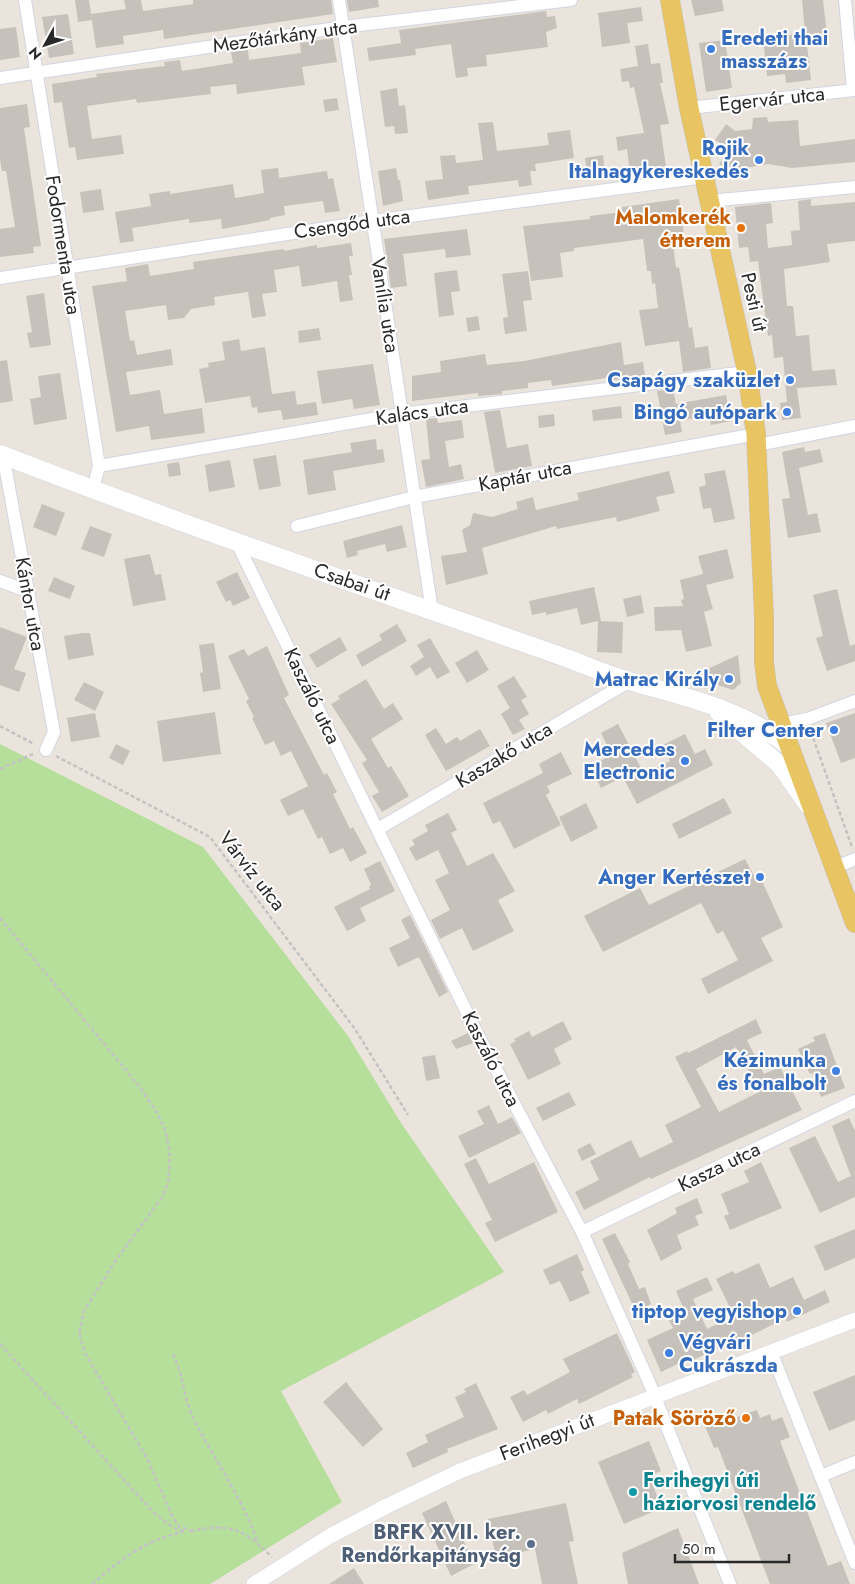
<svg xmlns="http://www.w3.org/2000/svg" width="855" height="1584" font-family="Jost,sans-serif">
<style>
.green{fill:#b5df9a}
.building{fill:#c6c1bb;fill-rule:evenodd}
.lines{fill:none;stroke-linecap:round;stroke-linejoin:round}
.minor-casing{stroke:#d1d5e1;stroke-width:14}
.tertiary-casing{stroke:#d1d5e1;stroke-width:16}
.secondary-casing{stroke:#d1d5e1;stroke-width:19}
.primary-casing{stroke:#c3c3c3;stroke-width:20}
.path{stroke:#c3c3c3;stroke-width:2.5;stroke-dasharray:4 2.5;stroke-linecap:butt}
.minor{stroke:#fff;stroke-width:12}
.tertiary{stroke:#fff;stroke-width:15}
.secondary{stroke:#fff;stroke-width:18}
.primary{stroke:#e9c462;stroke-width:19}
.shop-dot{fill:#3f7fe0;stroke:#fff;stroke-width:2}
.food-dot{fill:#e8710a;stroke:#fff;stroke-width:2}
.culture-dot{fill:#0f9aa8;stroke:#fff;stroke-width:2}
.service-dot{fill:#5c6f8a;stroke:#fff;stroke-width:2}
.labels{text-anchor:middle;dominant-baseline:central;stroke-width:4;stroke-linejoin:round;paint-order:stroke}
.street-label{font-size:20px;fill:#292929;stroke:#fff}
.shop-label{font-size:20px;font-weight:bold;fill:#366cbe;stroke:#fff;text-anchor:end}
.food-label{font-size:20px;font-weight:bold;fill:#c56008;stroke:#fff;text-anchor:end}
.culture-label{font-size:20px;font-weight:bold;fill:#0d838f;stroke:#fff;text-anchor:start}
.service-label{font-size:20px;font-weight:bold;fill:#4e5e75;stroke:#fff;text-anchor:end}
</style>
<rect width="100%" height="100%" fill="#ebe4dc"/>
<polygon class="green" points="0,744 203,847 348,1036 401,1123 504,1272 281,1391 342,1502 210,1584 0,1584"/>
<g class="building">
<polygon points="75,0 89,0 92,20 78,22"/>
<polygon points="124,0 141,0 143,11 193,4 193,0 331,0 333,14 164,39 163,30 123,36 124,44 96,48 91,14 126,9"/>
<polygon points="347,0 378,0 379,7 349,12"/>
<polygon points="691,0 722,0 724,11 695,16"/>
<polygon points="802,0 823,0 828,43 807,45 811,80 786,83 785,74 767,76 763,38 805,33"/>
<polygon points="641,7 643,21 627,23 630,43 602,47 598,13"/>
<polygon points="546,11 547,17 555,16 557,28 546,32 548,47 486,55 487,66 467,68 468,76 456,78 451,44 415,49 416,55 369,61 367,48 401,43 399,30"/>
<polygon points="68,14 74,54 49,58 42,17"/>
<polygon points="16,27 20,57 0,60 0,29"/>
<polygon points="333,38 337,62 302,67 305,85 237,94 236,84 210,87 211,94 137,103 136,99 87,106 92,139 121,135 124,154 77,160 75,147 69,148 62,102 54,103 52,84 97,77 96,74 165,66 164,62 180,60 182,71 233,63 231,52 248,49 249,60 301,53 300,43"/>
<polygon points="725,40 732,88 706,92 699,43"/>
<polygon points="648,44 651,64 660,63 663,83 660,83 669,124 660,125 666,167 630,172 627,149 618,151 616,137 644,133 634,87 630,88 629,81 622,82 620,69 638,66 635,46"/>
<polygon points="397,88 399,106 405,105 408,133 395,134 394,126 385,127 380,91"/>
<polygon points="337,98 339,110 325,112 323,100"/>
<polygon points="27,104 30,127 24,128 41,246 33,247 34,253 0,257 0,229 15,227 6,171 2,171 0,159 0,108"/>
<polygon points="767,117 768,122 798,120 800,146 855,139 855,162 792,168 768,164 739,169 734,176 719,164 725,156 723,145 715,140 726,124 735,131 752,129 753,118"/>
<polygon points="493,122 497,151 549,145 547,133 570,130 574,158 535,164 536,171 530,171 532,185 519,187 518,180 468,186 469,194 428,200 425,181 443,179 440,156 455,155 456,163 483,160 478,123"/>
<polygon points="603,155 605,176 588,178 585,158"/>
<polygon points="278,168 279,178 327,171 328,179 333,178 340,211 325,213 323,201 284,206 285,215 270,218 270,220 222,229 221,219 189,223 189,219 132,228 134,241 120,243 115,212 151,206 149,194 170,191 170,194 233,184 235,198 264,193 261,170"/>
<polygon points="396,168 398,180 400,180 403,201 383,206 378,171"/>
<polygon points="101,189 104,210 83,213 80,192"/>
<polygon points="679,199 685,242 673,244 676,268 679,267 689,328 692,327 695,348 708,346 711,368 683,372 679,341 645,346 639,310 658,308 655,283 652,284 651,271 647,271 643,239 574,248 574,251 560,253 563,277 531,281 523,226 590,219 590,216 622,212 622,207"/>
<polygon points="811,199 811,206 855,202 855,241 827,244 830,262 784,269 787,306 793,306 796,336 809,335 812,371 835,369 837,385 797,388 801,418 782,420 780,403 787,402 783,357 774,358 772,335 768,336 758,261 750,262 748,247 739,248 735,207 771,203 773,223 766,224 768,248 792,245 791,231 800,230 798,201"/>
<polygon points="467,229 471,255 446,258 445,249 403,254 407,286 391,288 384,239"/>
<polygon points="351,243 353,256 349,256 352,275 349,275 353,300 340,302 337,281 302,287 299,266 274,270 277,292 262,294 266,316 252,318 248,292 214,297 215,305 191,309 184,318 168,320 166,305 125,311 130,341 134,340 137,355 171,349 173,365 126,372 130,395 160,390 164,414 202,408 205,433 151,440 149,426 116,432 92,286 127,281 125,268 148,264 150,276 194,269 193,262 284,249 284,251 317,245 317,248"/>
<polygon points="457,270 460,291 451,292 454,315 439,317 434,273"/>
<polygon points="528,271 532,300 523,301 527,331 505,334 503,318 508,317 502,274"/>
<polygon points="44,293 51,345 30,348 27,333 32,332 26,296"/>
<polygon points="478,316 480,330 468,332 466,318"/>
<polygon points="319,328 321,340 299,343 298,331"/>
<polygon points="239,339 241,351 265,347 272,394 295,391 297,405 316,402 318,415 283,420 281,410 258,413 257,407 252,408 250,396 205,403 199,369 209,367 208,363 225,360 222,342"/>
<polygon points="621,342 624,365 643,362 645,376 614,380 613,377 552,386 551,380 528,383 528,388 502,391 502,394 478,396 478,393 412,401 412,376 441,372 440,361 485,354 487,365 524,361"/>
<polygon points="7,360 13,401 0,403 0,361"/>
<polygon points="373,364 380,405 354,409 352,399 322,404 317,371"/>
<polygon points="60,373 67,419 34,425 30,399 41,397 38,376"/>
<polygon points="673,389 676,404 726,395 731,421 711,425 709,415 680,421 682,432 665,435 657,391"/>
<polygon points="621,406 622,418 593,421 592,410"/>
<polygon points="500,410 507,448 528,444 532,466 495,473 484,412"/>
<polygon points="554,414 555,426 539,428 538,416"/>
<polygon points="437,418 438,423 462,420 464,438 445,441 449,467 461,464 464,479 426,487 421,460 430,459 426,419"/>
<polygon points="376,439 377,450 383,449 385,462 333,471 336,490 308,495 303,460 352,452 350,443"/>
<polygon points="804,447 805,452 820,449 823,462 799,468 808,515 817,513 821,532 788,538 782,499 790,498 782,452"/>
<polygon points="276,455 281,486 259,490 253,459"/>
<polygon points="230,460 235,487 209,492 205,465"/>
<polygon points="179,462 181,475 169,477 167,464"/>
<polygon points="725,470 735,519 714,523 711,508 703,509 699,487 706,485 704,474"/>
<polygon points="669,471 675,493 656,497 660,511 617,522 616,517 557,529 556,526 482,548 488,574 446,585 441,556 467,552 462,530 470,525 473,513 492,517 518,509 516,502 533,497 536,510 579,500 577,493"/>
<polygon points="42,504 65,513 56,536 33,527"/>
<polygon points="402,525 407,547 387,552 385,544 357,551 358,555 347,558 343,541"/>
<polygon points="90,526 112,534 104,557 81,549"/>
<polygon points="727,549 734,578 706,585 713,609 704,612 712,646 686,652 681,630 655,631 654,607 683,606 681,600 684,599 680,580 703,574 698,556"/>
<polygon points="150,554 155,575 161,574 166,600 133,606 124,559"/>
<polygon points="237,572 250,598 233,606 230,600 226,602 216,582"/>
<polygon points="54,577 75,586 70,599 48,591"/>
<polygon points="594,587 601,621 598,621 623,622 622,653 597,652 598,621 581,625 577,608 546,615 546,612 532,615 529,601"/>
<polygon points="837,589 850,646 855,644 855,661 827,671 816,638 823,636 813,595"/>
<polygon points="641,595 644,613 627,617 623,599"/>
<polygon points="397,624 407,641 362,667 356,655 382,640 379,635"/>
<polygon points="0,627 27,637 14,669 26,673 19,692 0,685"/>
<polygon points="83,633 90,633 94,655 68,660 64,636"/>
<polygon points="340,637 347,650 317,668 309,655"/>
<polygon points="430,638 450,672 437,679 430,667 416,676 410,666 424,657 417,645"/>
<polygon points="214,643 221,689 203,692 200,673 203,672 199,645"/>
<polygon points="267,646 289,695 284,698 324,775 327,773 337,792 333,794 350,829 353,827 367,853 350,862 343,848 330,854 322,837 318,839 303,809 288,816 280,800 308,786 291,751 281,756 274,741 265,745 252,718 254,717 246,701 249,699 228,656 244,649 248,656"/>
<polygon points="477,650 489,670 467,683 455,663"/>
<polygon points="738,655 741,683 733,690 706,681 701,672"/>
<polygon points="514,676 527,697 521,700 529,714 519,720 525,729 513,735 501,714 510,708 497,686"/>
<polygon points="366,679 384,709 393,703 403,719 371,739 388,768 391,766 409,796 382,812 372,796 379,792 362,763 367,760 331,704 340,699 338,696"/>
<polygon points="84,682 104,692 95,711 74,700"/>
<polygon points="215,712 221,754 163,762 157,721"/>
<polygon points="95,713 100,737 71,742 67,718"/>
<polygon points="855,713 855,758 841,763 826,723"/>
<polygon points="618,724 644,774 670,761 663,745 685,734 695,754 705,749 713,765 637,804 623,777 601,788 590,766 612,755 601,733"/>
<polygon points="436,728 446,744 457,737 460,741 480,729 490,746 446,771 425,735"/>
<polygon points="116,744 130,751 123,765 109,758"/>
<polygon points="561,752 572,774 547,786 550,792 546,795 561,825 514,849 500,821 493,824 483,803 543,773 539,764"/>
<polygon points="724,798 732,813 679,839 672,824"/>
<polygon points="586,803 598,828 571,842 559,817"/>
<polygon points="448,813 457,830 451,833 467,866 493,853 515,891 498,900 514,931 473,951 462,928 440,939 431,920 450,910 435,880 449,873 438,850 416,861 409,848 415,845 412,840 428,831 425,825"/>
<polygon points="745,859 758,883 762,881 783,927 761,938 773,961 708,994 701,979 738,960 723,931 717,934 701,903 603,952 584,916 640,888 649,905"/>
<polygon points="380,861 395,891 360,908 366,921 347,931 334,907 370,889 369,886 371,885 364,869"/>
<polygon points="410,915 448,992 439,997 419,957 398,967 389,948 410,938 401,920"/>
<path d="M 756,1019 L 762,1033 L 747,1040 L 764,1074 L 780,1067 L 802,1110 L 651,1179 L 650,1177 L 584,1210 L 575,1192 L 599,1180 L 590,1161 L 631,1140 L 640,1158 L 673,1142 L 665,1125 L 701,1107 L 675,1057 L 687,1051 L 688,1053 ZM 736,1047 L 759,1092 L 719,1112 L 696,1069 Z"/>
<polygon points="563,1021 572,1039 554,1049 561,1064 528,1080 510,1044 516,1041 514,1039 529,1031 532,1037"/>
<polygon points="468,1033 473,1043 456,1049 451,1041"/>
<polygon points="825,1033 845,1088 821,1097 812,1073 810,1074 798,1049 815,1041 813,1037"/>
<polygon points="435,1055 440,1078 426,1081 422,1057"/>
<polygon points="569,1092 576,1105 543,1121 536,1108"/>
<polygon points="489,1105 498,1124 512,1117 521,1133 469,1158 458,1136 484,1124 477,1111"/>
<polygon points="849,1118 855,1131 855,1197 820,1213 789,1148 815,1136 838,1182 851,1176 832,1126"/>
<polygon points="590,1143 596,1154 582,1161 577,1150"/>
<polygon points="476,1158 489,1184 534,1162 558,1212 495,1242 485,1223 492,1220 464,1164"/>
<polygon points="761,1162 782,1208 730,1230 724,1216 729,1214 721,1194 749,1182 744,1171"/>
<polygon points="697,1198 703,1213 695,1216 699,1225 677,1235 682,1249 661,1261 647,1230 677,1213 675,1208"/>
<polygon points="855,1229 855,1258 825,1271 814,1246"/>
<polygon points="615,1233 630,1262 628,1264 639,1289 645,1287 651,1304 636,1312 602,1239"/>
<polygon points="577,1254 584,1270 581,1272 590,1293 570,1302 560,1281 550,1285 543,1270"/>
<polygon points="759,1263 770,1288 793,1277 804,1300 825,1290 830,1302 787,1322 786,1318 736,1343 735,1340 689,1362 688,1359 661,1372 647,1340 673,1328 668,1318 684,1310 676,1291 707,1277 713,1290 693,1299 707,1329 734,1316 716,1279 733,1271 735,1274"/>
<polygon points="617,1333 635,1372 631,1374 633,1377 579,1404 577,1399 548,1414 546,1410 523,1422 510,1397 524,1390 527,1395 570,1372 563,1359"/>
<polygon points="855,1375 855,1420 829,1431 813,1392"/>
<polygon points="346,1382 383,1429 363,1447 323,1402"/>
<polygon points="476,1383 498,1429 447,1449 448,1452 413,1468 406,1453 428,1442 425,1435 464,1417 455,1397 466,1392 464,1389"/>
<polygon points="757,1410 760,1418 770,1414 772,1421 782,1417 790,1437 780,1441 828,1566 841,1561 850,1584 770,1584 718,1447 714,1448 703,1421 731,1411 734,1418"/>
<polygon points="649,1441 661,1471 649,1476 662,1508 624,1524 598,1462"/>
<polygon points="446,1501 474,1564 451,1576 422,1513"/>
<polygon points="566,1503 574,1541 569,1542 578,1584 542,1584 535,1549 496,1558 488,1519"/>
<polygon points="678,1528 699,1584 628,1584 622,1553"/>
<polygon points="354,1568 364,1584 329,1584"/>
</g>
<g class="lines">
<g class="minor-casing">
<g id="minor">
<polyline points="25,0 99,466 93,489"/>
<polyline points="339,0 432,611"/>
<polyline points="845,0 853,90"/>
<polyline points="0,78 343,27 571,0"/>
<polyline points="689,108 855,90"/>
<polyline points="710,201 855,187"/>
<polyline points="0,278 372,221 705,177"/>
<polyline points="757,445 855,426"/>
<polyline points="3,455 54,732 46,750"/>
<polyline points="99,466 401,414 747,372"/>
<polyline points="297,526 414,497 756,434"/>
<polyline points="236,541 477,1033 582,1232 649,1382 730,1584"/>
<polyline points="0,581 27,591"/>
<polyline points="787,723 807,719 855,701"/>
<polyline points="378,829 630,681"/>
<polyline points="834,868 855,859"/>
<polyline points="582,1232 855,1101"/>
<polyline points="772,1354 855,1563"/>
<polyline points="821,1476 855,1462"/>
</g>
</g>
<g class="tertiary-casing">
<polyline id="tertiary" points="254,1584 330,1536 387,1506 460,1471 855,1320"/>
</g>
<g class="secondary-casing">
<g id="secondary">
<path d="M 0,454 C 188,527 379,592 569,659 C 590,667 611,676 633,682 C 687,698 743,709 788,746"/>
<polyline points="719,713 780,765 808,805"/>
</g>
</g>
<g class="primary-casing">
<polyline id="primary" points="670,0 689,108 747,372 756,434 764,617 764,662 767,686 855,923"/>
</g>
<g class="path">
<polyline points="0,726 34,744"/>
<polyline points="811,732 852,847"/>
<polyline points="56,756 210,837 355,1029 408,1115"/>
<polyline points="0,769 33,754"/>
<polyline points="0,918 139,1086 158,1114 166,1132 170,1157 168,1183 163,1196 116,1260 84,1311 79,1333 85,1353 148,1460 173,1518 179,1526 191,1531"/>
<polyline points="0,1344 155,1514 174,1528 184,1532"/>
<path d="M 173,1354 C 183,1374 183,1395 192,1415 C 213,1459 241,1494 257,1541"/>
<path d="M 190,1531 C 232,1523 242,1528 272,1557"/>
<path d="M 92,1584 C 120,1560 146,1540 183,1532"/>
</g>
<use href="#minor" class="minor"/>
<use href="#tertiary" class="tertiary"/>
<use href="#secondary" class="secondary"/>
<use href="#primary" class="primary"/>
</g>
<g class="shop-dot">
<circle cx="711" cy="49" r="5"/>
<circle cx="759" cy="160" r="5"/>
<circle cx="790" cy="380" r="5"/>
<circle cx="787" cy="412" r="5"/>
<circle cx="729" cy="679" r="5"/>
<circle cx="834" cy="730" r="5"/>
<circle cx="685" cy="761" r="5"/>
<circle cx="760" cy="877" r="5"/>
<circle cx="836" cy="1071" r="5"/>
<circle cx="797" cy="1311" r="5"/>
<circle cx="669" cy="1353" r="5"/>
</g>
<g class="food-dot">
<circle cx="741" cy="228" r="5"/>
<circle cx="746" cy="1418" r="5"/>
</g>
<circle class="culture-dot" cx="633" cy="1492" r="5"/>
<circle class="service-dot" cx="531" cy="1544" r="5"/>
<g class="labels">
<g class="street-label">
<text transform="translate(285 36) rotate(-8)">Mezőtárkány utca</text>
<text transform="translate(772 99) rotate(-6)">Egervár utca</text>
<text transform="translate(352 224) rotate(-8)">Csengőd utca</text>
<text transform="translate(63 245) rotate(81)">Fodormenta utca</text>
<text transform="translate(754 302) rotate(77)">Pesti út</text>
<text transform="translate(385 305) rotate(81)">Vanília utca</text>
<text transform="translate(422 412) rotate(-8)">Kalács utca</text>
<text transform="translate(525 476) rotate(-11)">Kaptár utca</text>
<text transform="translate(352 582) rotate(19)">Csabai út</text>
<text transform="translate(30 604) rotate(80)">Kántor utca</text>
<text transform="translate(312 696) rotate(64)">Kaszáló utca</text>
<text transform="translate(504 755) rotate(-31)">Kaszakő utca</text>
<text transform="translate(252 871) rotate(52)">Várvíz utca</text>
<text transform="translate(491 1059) rotate(63)">Kaszáló utca</text>
<text transform="translate(719 1167) rotate(-26)">Kasza utca</text>
<text transform="translate(547 1437) rotate(-21)">Ferihegyi út</text>
</g>
<g class="shop-label">
<text x="721" y="38" text-anchor="start">Eredeti thai<tspan x="721" dy="23">masszázs</tspan></text>
<text x="749" y="148">Rojik<tspan x="749" dy="23">Italnagykereskedés</tspan></text>
<text x="780" y="380">Csapágy szaküzlet</text>
<text x="777" y="412">Bingó autópark</text>
<text x="719" y="679">Matrac Király</text>
<text x="824" y="730">Filter Center</text>
<text x="675" y="749">Mercedes<tspan x="675" dy="23">Electronic</tspan></text>
<text x="750" y="877">Anger Kertészet</text>
<text x="826" y="1060">Kézimunka<tspan x="826" dy="23">és fonalbolt</tspan></text>
<text x="787" y="1311">tiptop vegyishop</text>
<text x="679" y="1342" text-anchor="start">Végvári<tspan x="679" dy="23">Cukrászda</tspan></text>
</g>
<g class="food-label">
<text x="731" y="217">Malomkerék<tspan x="731" dy="23">étterem</tspan></text>
<text x="736" y="1418">Patak Söröző</text>
</g>
<g class="culture-label">
<text x="643" y="1480">Ferihegyi úti<tspan x="643" dy="23">háziorvosi rendelő</tspan></text>
</g>
<g class="service-label">
<text x="521" y="1532">BRFK XVII. ker.<tspan x="521" dy="23">Rendőrkapitányság</tspan></text>
</g>
</g>
<g transform="translate(45 45) rotate(230)" stroke="#ffffff" stroke-width="4" paint-order="stroke">
<path d="M0-4L9 19L0 12L-9 19Z" fill="#292929"/>
<text y="-8" font-size="14" font-weight="bold" text-anchor="middle" fill="#292929">N</text>
</g>
<path d="M675 1554v8h114v-8" fill="none" stroke="#292929" stroke-width="2.5"/>
<text x="682" y="1554" font-size="15" fill="#292929" stroke="#ffffff" stroke-width="4" paint-order="stroke">50 m</text>
</svg>
